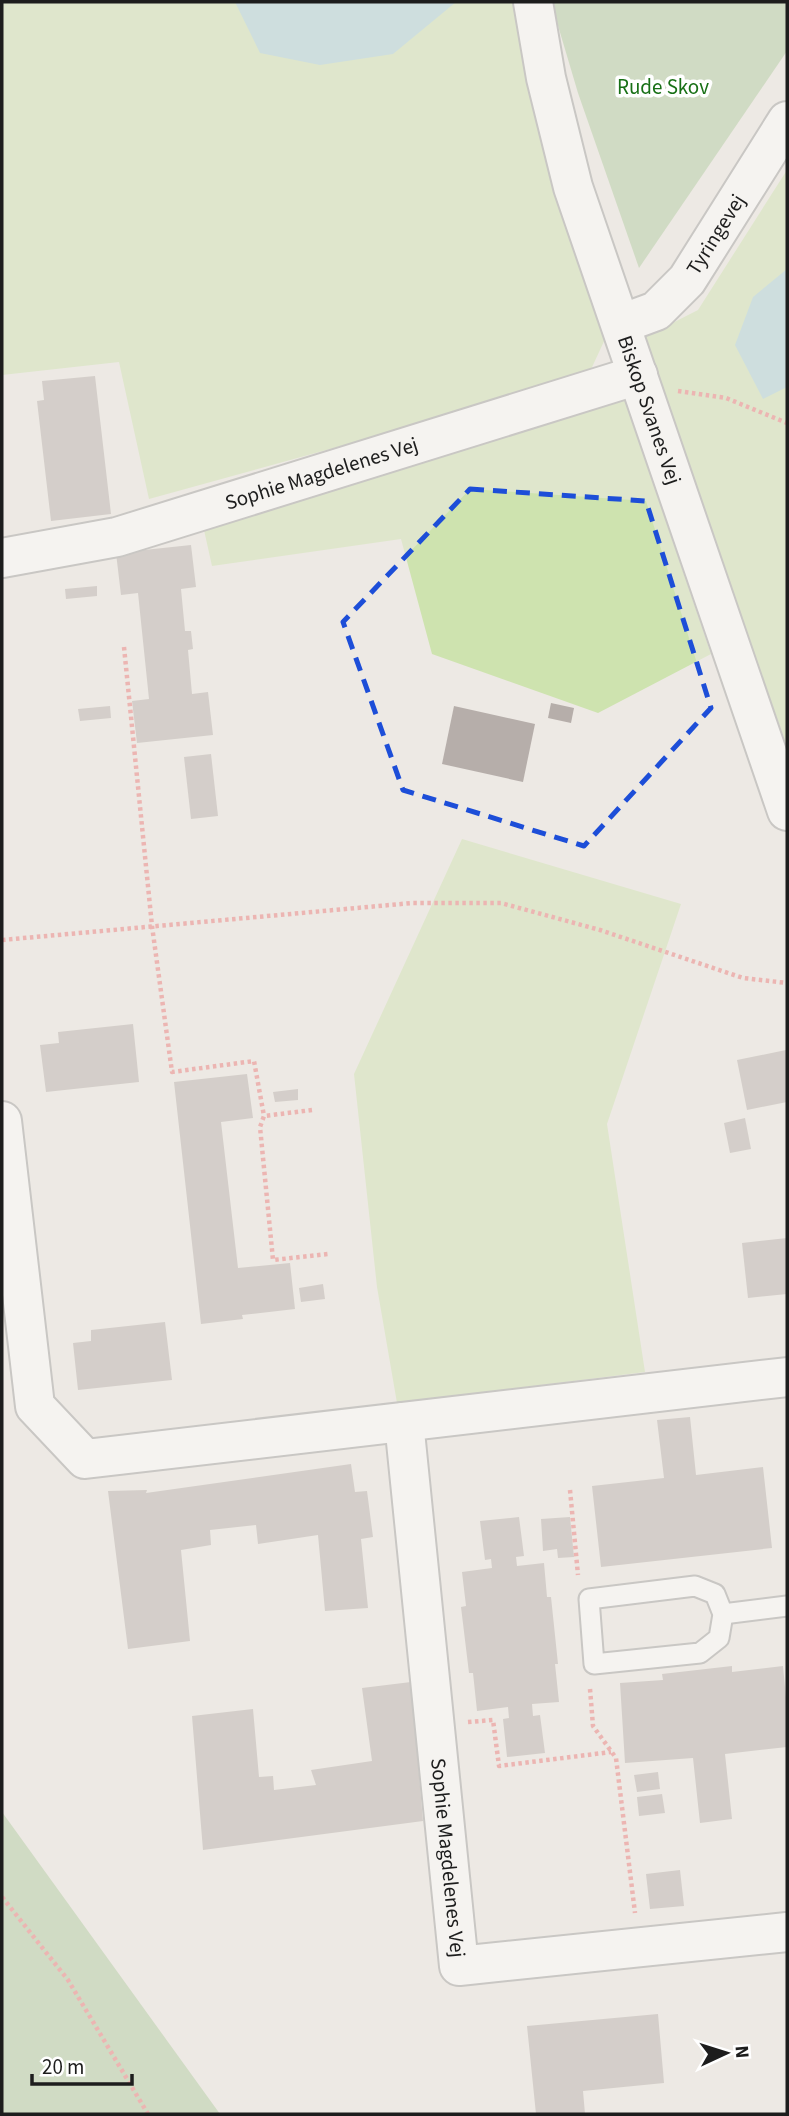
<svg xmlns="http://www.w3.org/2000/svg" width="789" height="2116" font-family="'Source Sans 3',sans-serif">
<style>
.grass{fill:#cee3af}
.forest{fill:#aec99d}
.water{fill:#a9d1d7}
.building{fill:#b6aeaa}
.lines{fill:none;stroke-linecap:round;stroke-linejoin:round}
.lane-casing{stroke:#9e9e9e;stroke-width:23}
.street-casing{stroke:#9e9e9e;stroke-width:42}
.path{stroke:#ec7777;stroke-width:4.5;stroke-dasharray:3.5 3.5;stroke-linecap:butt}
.lane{stroke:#fff;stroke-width:19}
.street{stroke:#fff;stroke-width:38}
.marked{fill:none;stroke:#1d4ed8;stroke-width:5;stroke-dasharray:14 9;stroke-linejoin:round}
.labels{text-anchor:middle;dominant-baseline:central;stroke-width:7;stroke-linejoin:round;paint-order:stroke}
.park-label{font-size:21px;fill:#187016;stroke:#fff}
.street-label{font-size:21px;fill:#1d1d1d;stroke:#fff}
</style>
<rect width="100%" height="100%" fill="#ede9e4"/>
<g class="grass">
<polygon points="2,2 517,2 606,337 587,378 149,499 119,362 2,375"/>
<polygon points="787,170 787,746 641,339 698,310"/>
<polygon points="625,400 711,654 598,713 432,654 401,539 212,566 202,521"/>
<polygon points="462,839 681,904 607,1124 645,1372 397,1403 377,1287 354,1074"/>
</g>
<g class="forest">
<polygon points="551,2 787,2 787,51 639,268 578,93"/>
<polygon points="2,1812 220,2114 2,2114"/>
</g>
<g class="water">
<polygon points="235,2 456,2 393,54 320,65 260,53"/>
<polygon points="787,269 787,387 763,399 735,345 753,297"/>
</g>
<g class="building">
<polygon points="95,376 111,514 51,521 37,401 44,400 42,381"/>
<polygon points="191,545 196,587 181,589 185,631 191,631 193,649 188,650 192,694 208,692 213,735 137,743 132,701 149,699 138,593 121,595 116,553"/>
<polygon points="97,586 97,596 66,599 65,589"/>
<polygon points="551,703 574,708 571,723 548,718"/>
<polygon points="110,706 111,718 80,721 78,709"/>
<polygon points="454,706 535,724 523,782 442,764"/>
<polygon points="211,754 218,816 191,819 184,757"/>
<polygon points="133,1024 139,1082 46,1092 40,1045 59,1043 58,1032"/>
<polygon points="786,1050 787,1102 747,1110 737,1060"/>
<polygon points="247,1074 253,1118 221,1122 238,1268 290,1263 295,1309 242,1315 243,1319 201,1324 174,1082"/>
<polygon points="298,1089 298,1100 275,1102 273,1092"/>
<polygon points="745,1118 751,1149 730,1153 724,1123"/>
<polygon points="787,1238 787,1294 748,1298 742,1243"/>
<polygon points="323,1284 325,1299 301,1302 299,1288"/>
<polygon points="165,1322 172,1380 78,1390 73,1343 91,1341 91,1330"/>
<polygon points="690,1417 696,1475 763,1467 772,1548 601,1567 592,1486 664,1478 657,1420"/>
<polygon points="351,1464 355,1492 367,1491 373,1537 361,1539 368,1608 325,1611 318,1535 258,1544 256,1525 210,1530 211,1545 181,1550 190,1641 128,1649 108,1491 147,1490 146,1493"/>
<polygon points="519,1517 524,1556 516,1557 517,1566 544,1563 547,1597 551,1597 558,1664 555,1664 559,1702 532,1704 533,1716 540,1715 545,1753 507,1757 503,1719 509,1718 508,1707 477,1711 473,1673 469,1673 461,1607 466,1606 462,1572 492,1568 491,1559 485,1560 480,1521"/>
<polygon points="570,1517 574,1557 558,1558 557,1549 543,1551 541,1519"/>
<polygon points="732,1666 732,1672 783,1666 787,1708 787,1747 725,1754 732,1819 700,1823 693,1758 625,1763 620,1683 663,1680 662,1674"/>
<polygon points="411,1682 423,1821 203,1850 192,1716 253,1709 259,1777 273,1776 274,1790 316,1785 311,1770 372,1761 362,1688"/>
<polygon points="658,1772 660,1789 637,1792 634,1775"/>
<polygon points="662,1794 665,1813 639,1816 637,1797"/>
<polygon points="680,1870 684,1906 650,1909 646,1874"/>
<polygon points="658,2014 664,2083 583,2091 585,2114 536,2114 527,2026"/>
</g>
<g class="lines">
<g class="lane-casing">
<g id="lane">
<polygon points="695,1586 715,1594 723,1614 719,1638 700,1653 594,1664 589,1599"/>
<polyline points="723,1614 787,1606"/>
</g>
</g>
<g class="street-casing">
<g id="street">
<path id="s1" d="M 533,2 L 546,78 L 573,187 L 787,811"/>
<path id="s2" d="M 621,324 L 656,311 L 687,280 L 787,121"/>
<path id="s3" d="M 2,558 L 117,537 L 638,375"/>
<polyline points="2,1121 35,1406 85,1459 787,1377"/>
<path id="s4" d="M 404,1422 L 459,1966 L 787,1932"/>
</g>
</g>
<g class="path">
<polyline points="678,391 726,398 787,423"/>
<polyline points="124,647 152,926 172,1072 254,1061 264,1116"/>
<polyline points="2,940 412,903 501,903 600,930 743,978 787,983"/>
<polyline points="312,1110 264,1116 260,1127 273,1260 328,1254"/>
<polyline points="570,1490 578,1575"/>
<polyline points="590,1689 593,1726 616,1758 635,1913"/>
<polyline points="468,1722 493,1720 499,1766 611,1752"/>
<polyline points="2,1897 68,1980 148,2114"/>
</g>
<use href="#lane" class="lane"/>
<use href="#street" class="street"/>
</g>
<path d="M0 0H789V2116H0ZM 470,489 L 646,501 L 711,708 L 584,846 L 403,790 L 343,622 Z" fill="#ede9e4" fill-opacity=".55" fill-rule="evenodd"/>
<path class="marked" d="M 470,489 L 646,501 L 711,708 L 584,846 L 403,790 L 343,622 Z"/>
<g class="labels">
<g class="park-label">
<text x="663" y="87">Rude Skov</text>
</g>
<g class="street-label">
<text stroke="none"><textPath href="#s2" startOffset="135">Tyringevej</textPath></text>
<text stroke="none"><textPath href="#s1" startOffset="425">Biskop Svanes Vej</textPath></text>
<text stroke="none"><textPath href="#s3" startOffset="331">Sophie Magdelenes Vej</textPath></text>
<text stroke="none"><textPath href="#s4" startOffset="438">Sophie Magdelenes Vej</textPath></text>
</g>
</g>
<rect width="789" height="2116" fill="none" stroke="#1d1d1d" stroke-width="7"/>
<g transform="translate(726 2053) rotate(86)" stroke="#ffffff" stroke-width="5" paint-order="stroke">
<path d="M0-5L12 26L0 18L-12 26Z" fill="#1d1d1d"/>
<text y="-10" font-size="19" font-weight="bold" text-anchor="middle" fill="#1d1d1d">N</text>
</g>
<path d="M32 2074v10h100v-10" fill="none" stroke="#1d1d1d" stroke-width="3.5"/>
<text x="42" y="2074" font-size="21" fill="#1d1d1d" stroke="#ffffff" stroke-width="5" paint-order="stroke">20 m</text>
</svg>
